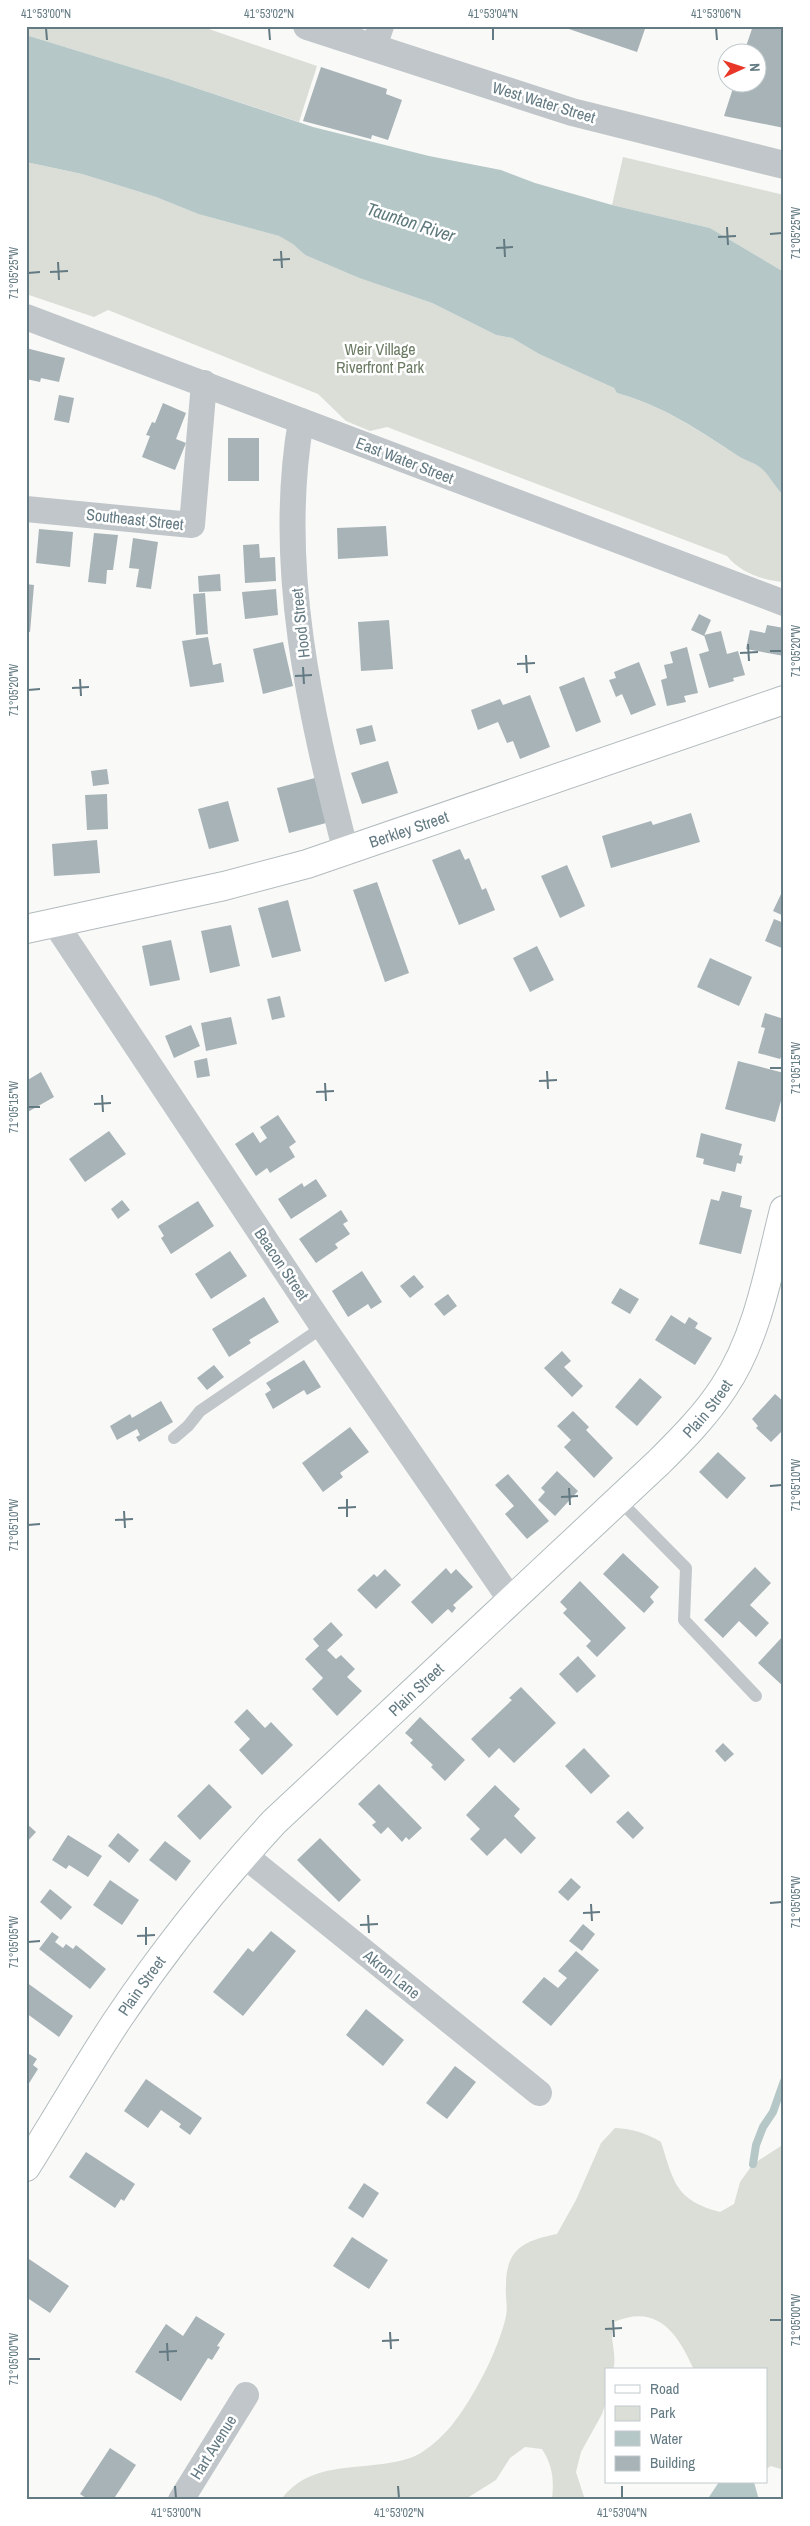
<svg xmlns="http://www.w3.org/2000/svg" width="810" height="2526" font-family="'Archivo Narrow',sans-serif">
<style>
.green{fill:#daded6}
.water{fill:#b6c7c8}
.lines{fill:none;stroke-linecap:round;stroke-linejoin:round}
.stream{stroke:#b6c7c8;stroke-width:8}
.building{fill:#a7b3b7}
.secondary-casing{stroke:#b2bbbe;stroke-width:30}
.service{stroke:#c0c6c9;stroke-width:12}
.minor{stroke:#c0c6c9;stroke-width:26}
.tertiary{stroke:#c0c6c9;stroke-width:28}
.secondary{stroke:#fff;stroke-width:28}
.ticks{fill:none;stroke:#647a83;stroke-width:2}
.labels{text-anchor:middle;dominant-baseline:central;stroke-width:5;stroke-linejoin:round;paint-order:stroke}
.street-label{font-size:16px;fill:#647a83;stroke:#fff}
.park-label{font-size:16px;fill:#6b7a63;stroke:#fff}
.water-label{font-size:18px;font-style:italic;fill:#5e797c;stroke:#fff}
.neatline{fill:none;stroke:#647a83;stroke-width:2}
.ticks-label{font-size:12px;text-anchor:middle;fill:#647a83}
</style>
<rect width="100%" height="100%" fill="#f9f9f7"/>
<g class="green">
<polygon points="26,26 200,26 317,66 299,122 169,79 26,35"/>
<polygon points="623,157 784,195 784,272 710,228 612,205"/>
<path d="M 26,162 L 82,174 L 156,197 L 198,214 L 279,236 L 293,243 L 305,255 L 359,278 L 432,303 L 496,335 L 512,338 L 539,354 L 614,388 L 617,393 C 662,405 699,431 738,456 C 745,460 755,463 761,468 C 771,476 774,487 784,495 L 784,582 C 762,580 741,573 727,556 L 387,427 L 370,431 L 346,421 L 318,394 L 108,310 L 94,317 L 26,294 Z"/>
<path d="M 615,2128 C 633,2129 646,2133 661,2142 C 674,2182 675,2200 720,2212 L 734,2204 L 740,2182 L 753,2164 L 784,2144 L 784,2470 L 771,2466 L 766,2469 L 766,2370 L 694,2370 C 678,2334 658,2303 614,2322 C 608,2340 618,2352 613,2370 L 606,2370 L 606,2402 L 602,2414 L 581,2452 L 576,2472 L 585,2500 L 567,2498 L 552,2500 C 554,2480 553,2466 542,2449 L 525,2447 L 510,2458 L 496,2480 L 464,2500 L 281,2500 C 312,2457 366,2473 410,2458 C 425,2453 442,2437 452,2425 C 473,2399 499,2349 506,2316 C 508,2307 505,2296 506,2286 C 506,2249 523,2241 557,2234 L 576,2200 L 601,2143 Z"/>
</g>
<g class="water">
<path d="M 26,35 L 169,79 L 313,127 L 429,156 L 501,170 L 535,183 L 612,205 L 710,228 L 784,272 L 784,495 C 774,487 771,477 762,469 C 756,463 746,461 738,456 C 700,431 662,405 617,393 L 614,388 L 539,354 L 512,338 L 496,335 L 432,303 L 359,278 L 305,255 L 293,244 L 279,236 L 198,214 L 156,197 L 82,174 L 26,162 Z"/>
<polygon points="719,2482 754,2482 759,2500 701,2500 709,2497"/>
</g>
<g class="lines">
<polyline class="stream" points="753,2164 756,2145 763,2127 773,2112 784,2081"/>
</g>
<g class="building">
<polygon points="560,26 646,26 637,52"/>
<polygon points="753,26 784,26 784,128 724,116 735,82 758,82 758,52 744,52"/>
<polygon points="321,67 387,89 386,94 402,100 388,140 372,135 371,139 303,121"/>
<polygon points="26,348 65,358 59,382 41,378 40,382 26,379"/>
<polygon points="59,395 74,398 69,423 54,420"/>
<polygon points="163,403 186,413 176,439 186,443 175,470 142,457 150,436 146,435 152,422 155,423"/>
<rect x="228" y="438" width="31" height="43"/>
<polygon points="386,526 388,556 338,559 337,528"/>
<polygon points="39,529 73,532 70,567 36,563"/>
<polygon points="94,533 118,535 113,570 107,570 106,584 88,582"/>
<polygon points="133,538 158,542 151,589 136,587 139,569 129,568"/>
<polygon points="259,544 260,558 275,557 276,581 245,583 243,545"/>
<polygon points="220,574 221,591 199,592 198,576"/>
<polygon points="26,584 34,585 30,632 26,632"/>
<polygon points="276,589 278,615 245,619 242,592"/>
<polygon points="205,593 208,634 196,635 193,594"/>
<polygon points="699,614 711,620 704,636 691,630"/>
<polygon points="389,620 393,669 361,671 358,622"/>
<polygon points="767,625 784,628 784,656 746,649 750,630 765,633"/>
<polygon points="721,631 727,654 738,651 745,675 733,678 734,681 709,688 699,654 709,651 704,635"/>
<polygon points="208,637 213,665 221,663 224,682 190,687 182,641"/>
<polygon points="283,642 293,686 263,694 253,649"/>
<polygon points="687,647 698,693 684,696 686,702 667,706 661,680 667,678 664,665 673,663 670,652"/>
<polygon points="639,662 656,705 631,715 622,694 616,697 609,680 616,678 614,672"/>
<polygon points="584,677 601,722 576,732 559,687"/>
<polygon points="530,695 550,747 520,759 513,741 507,743 498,722 478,730 471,710 500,699 503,705"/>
<polygon points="372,725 376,741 360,745 356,729"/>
<polygon points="388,761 398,793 362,804 351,773"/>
<polygon points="107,769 109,784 93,786 91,771"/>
<polygon points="315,778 326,823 289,833 277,788"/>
<polygon points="107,794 108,829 87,830 85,795"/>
<polygon points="228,801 239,841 209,849 198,809"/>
<polygon points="691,813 700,842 611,868 602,836 651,821 653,825"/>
<polygon points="97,840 100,873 54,876 52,844"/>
<polygon points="460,849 465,860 469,858 482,890 486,888 495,910 459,925 432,860"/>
<polygon points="567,865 585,906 560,918 541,876"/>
<polygon points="377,882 409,973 385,982 353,890"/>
<polygon points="782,892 784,893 784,916 773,911"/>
<polygon points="288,900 301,951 272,958 258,908"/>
<polygon points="774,919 784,923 784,949 765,941"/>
<polygon points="231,925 240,966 210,973 201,931"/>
<polygon points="171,940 180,980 150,986 142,946"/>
<polygon points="537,946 554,980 530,992 513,958"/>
<polygon points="710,958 752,977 739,1006 697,987"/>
<polygon points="280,996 285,1017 272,1020 267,999"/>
<polygon points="765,1013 784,1019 784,1051 780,1059 758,1053 765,1028 761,1027"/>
<polygon points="231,1017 237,1044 206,1051 201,1023"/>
<polygon points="191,1025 200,1046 174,1058 165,1036"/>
<polygon points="207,1058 210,1076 197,1078 194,1061"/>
<polygon points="738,1061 784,1073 784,1090 775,1122 725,1109"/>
<polygon points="41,1072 54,1097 26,1113 26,1081"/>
<polygon points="278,1115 296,1142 289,1147 295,1157 270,1173 267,1168 256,1176 235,1144 253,1132 260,1143 267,1138 260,1127"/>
<polygon points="109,1131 126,1154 85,1182 69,1159"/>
<polygon points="701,1133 742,1144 739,1155 743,1156 741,1164 737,1163 735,1172 703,1164 704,1159 696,1157"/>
<polygon points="316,1179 327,1196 291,1219 278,1199 302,1183 304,1187"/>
<polygon points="722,1191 742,1196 740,1207 752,1210 741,1254 699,1244 711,1199 719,1201"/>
<polygon points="122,1200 130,1210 118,1219 111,1209"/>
<polygon points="198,1201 214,1226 171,1254 161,1238 164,1236 158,1226"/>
<polygon points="341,1210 348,1221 343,1224 350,1234 335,1244 338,1248 316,1263 299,1239"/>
<polygon points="230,1251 247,1276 211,1299 195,1274"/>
<polygon points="362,1271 382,1302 371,1309 368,1304 348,1317 332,1291"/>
<polygon points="414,1275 424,1287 410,1298 400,1286"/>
<polygon points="620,1288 639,1299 630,1314 611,1303"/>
<polygon points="448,1294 457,1306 444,1316 434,1304"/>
<polygon points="264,1297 279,1322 249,1340 251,1343 229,1357 212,1329"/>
<polygon points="671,1315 685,1324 689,1317 698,1323 695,1328 712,1338 695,1365 655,1340"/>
<polygon points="562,1351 571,1361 564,1367 583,1386 572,1397 544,1368"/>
<polygon points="304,1360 321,1387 307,1395 304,1390 273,1409 265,1394 271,1390 266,1383"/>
<polygon points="214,1365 224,1377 207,1390 197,1378"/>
<polygon points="640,1378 662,1397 637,1426 615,1407"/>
<polygon points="775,1394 784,1402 784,1429 771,1442 756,1428 758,1426 752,1419"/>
<polygon points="161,1401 173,1422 139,1442 136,1437 140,1435 137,1429 117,1440 110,1426 130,1414 132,1418"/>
<polygon points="573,1411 589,1427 586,1430 613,1458 594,1478 564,1447 571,1440 557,1426"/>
<polygon points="350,1427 369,1452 340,1473 343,1477 323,1492 302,1463"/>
<polygon points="718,1452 746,1478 727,1499 699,1472"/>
<polygon points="557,1471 578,1491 555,1516 538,1500 545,1492 541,1488"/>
<polygon points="508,1474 549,1521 527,1539 505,1514 514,1506 495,1485"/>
<polygon points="623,1553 659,1587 650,1597 654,1602 644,1613 603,1574"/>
<polygon points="755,1567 771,1583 750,1605 769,1623 756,1637 739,1621 723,1638 704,1620"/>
<polygon points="446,1568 451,1574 456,1569 473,1587 453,1605 456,1608 452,1613 448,1609 432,1624 411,1602"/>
<polygon points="385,1569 401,1585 376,1609 357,1590 374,1574 377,1577"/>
<polygon points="580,1581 626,1628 597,1657 586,1646 591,1641 563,1613 567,1609 560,1602"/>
<polygon points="331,1622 343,1635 327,1650 336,1659 341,1655 355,1669 347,1677 362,1691 337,1716 312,1689 323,1678 305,1659 319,1646 313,1639"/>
<polygon points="784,1635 784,1687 758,1663"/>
<polygon points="578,1656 596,1676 577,1693 559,1674"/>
<polygon points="521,1687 556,1723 514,1763 499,1748 489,1758 471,1739 512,1700 509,1698"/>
<polygon points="247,1709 265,1728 271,1722 293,1745 262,1775 239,1750 250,1739 234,1722"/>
<polygon points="420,1717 465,1760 445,1781 431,1767 433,1765 410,1743 413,1740 405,1733"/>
<polygon points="723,1743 734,1754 725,1762 715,1751"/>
<polygon points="584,1748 610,1776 591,1794 565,1766"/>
<polygon points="209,1784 232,1807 200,1840 177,1816"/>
<polygon points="379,1784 422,1828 409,1840 406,1837 402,1842 388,1827 381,1834 372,1825 376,1822 358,1804"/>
<polygon points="495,1785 520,1809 514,1816 536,1838 521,1854 505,1838 487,1856 470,1839 480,1829 466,1815"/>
<polygon points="628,1811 644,1828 633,1839 616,1822"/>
<polygon points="26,1823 36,1832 26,1843"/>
<polygon points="118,1833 139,1850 129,1863 108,1846"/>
<polygon points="68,1835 102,1856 88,1877 69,1865 66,1869 52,1860"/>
<polygon points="320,1838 361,1880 339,1902 297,1860"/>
<polygon points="165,1841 191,1861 176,1881 149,1860"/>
<polygon points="571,1878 581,1887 568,1901 558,1892"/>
<polygon points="110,1880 139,1900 122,1925 93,1905"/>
<polygon points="50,1889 72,1907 61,1920 40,1902"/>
<polygon points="583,1924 595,1934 582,1951 569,1941"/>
<polygon points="271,1931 296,1951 243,2016 213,1992 248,1948 253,1952"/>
<polygon points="52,1932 59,1937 55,1942 63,1948 66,1944 73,1949 76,1945 106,1969 90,1989 39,1949"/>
<polygon points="576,1951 599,1970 551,2026 522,2002 544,1977 558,1988 567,1978 558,1971"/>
<polygon points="26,1982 73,2016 59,2037 26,2013"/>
<polygon points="366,2009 404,2040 383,2066 346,2035"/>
<polygon points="26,2052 37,2059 33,2065 38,2069 26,2088"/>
<polygon points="455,2066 476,2082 447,2119 426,2103"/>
<polygon points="146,2079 202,2118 190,2135 179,2127 181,2124 161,2110 148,2128 124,2111"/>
<polygon points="86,2152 135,2184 124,2201 121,2199 115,2208 69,2177"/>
<polygon points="364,2183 379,2193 363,2218 348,2208"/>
<polygon points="352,2237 388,2260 369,2289 333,2266"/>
<polygon points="26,2257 69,2286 50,2313 26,2297"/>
<polygon points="196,2316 225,2334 217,2346 220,2347 212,2360 208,2358 181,2401 135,2372 166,2324 183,2336"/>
<polygon points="110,2448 136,2465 113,2500 89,2500 80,2494"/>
</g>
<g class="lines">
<g class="secondary-casing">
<g id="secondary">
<path id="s1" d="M 26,929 L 224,886 L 307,864 L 784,700"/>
<path id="s2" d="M 26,2167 C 57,2118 86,2067 118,2019 C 165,1949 217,1884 274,1822 L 659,1462 C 682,1439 706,1415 724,1387 C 758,1336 769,1269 784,1210"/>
</g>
</g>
<g class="service">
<polyline points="174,1438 188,1426 200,1411 323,1327"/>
<polyline points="619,1500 686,1568 684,1620 756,1696"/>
</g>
<g class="minor">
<polyline points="374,47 381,26"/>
<polyline points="26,317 784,603"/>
<path d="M 301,421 C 276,565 310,712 346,852"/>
<polyline points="26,509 192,525 204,383"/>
<polyline points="55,923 323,1327 512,1602"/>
<polyline points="244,1855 539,2093"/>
<polyline points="181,2500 246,2395"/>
</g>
<polyline class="tertiary" points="307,26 572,112 784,165"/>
<use href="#secondary" class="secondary"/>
</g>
<path class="ticks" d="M 46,28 L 47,40M 269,28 L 270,40M 493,28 L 493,40M 716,28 L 717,40M 727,227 L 728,245M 770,234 L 782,233M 718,237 L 736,236M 504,239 L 505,257M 496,248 L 513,247M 281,251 L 282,268M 273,260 L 290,259M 58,262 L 59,280M 50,272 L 68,271M 28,273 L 40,272M 748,644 L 749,661M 770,651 L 782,651M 740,653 L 758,652M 526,655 L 527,673M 517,664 L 535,663M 303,667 L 304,684M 295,676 L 312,675M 80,679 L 81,696M 72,688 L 89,687M 28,690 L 40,689M 770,1068 L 782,1068M 547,1071 L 548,1089M 539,1081 L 557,1080M 325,1083 L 326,1101M 316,1092 L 334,1091M 102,1095 L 103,1112M 94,1104 L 111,1103M 28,1107 L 40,1107M 770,1486 L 782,1485M 569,1488 L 570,1505M 561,1497 L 578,1496M 347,1499 L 347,1517M 338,1508 L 356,1507M 124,1511 L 125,1528M 115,1520 L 133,1519M 28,1525 L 40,1524M 770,1903 L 782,1902M 591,1904 L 592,1921M 583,1913 L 600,1912M 368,1915 L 369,1933M 360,1925 L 378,1924M 146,1927 L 146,1945M 137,1936 L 155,1935M 28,1942 L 40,1941M 613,2320 L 614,2337M 770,2320 L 782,2320M 605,2329 L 622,2328M 390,2332 L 391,2349M 382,2341 L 399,2340M 167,2343 L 168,2361M 159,2352 L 177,2351M 28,2359 L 40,2359M 175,2486 L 176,2498M 398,2486 L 399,2498M 622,2486 L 622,2498"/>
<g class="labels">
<g class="street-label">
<text transform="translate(544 102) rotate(17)">West Water Street</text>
<text transform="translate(405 460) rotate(21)">East Water Street</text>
<text transform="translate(135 519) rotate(6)">Southeast Street</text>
<text transform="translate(300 623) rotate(-96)">Hood Street</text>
<text stroke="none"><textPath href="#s1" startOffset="396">Berkley Street</textPath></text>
<text transform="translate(282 1264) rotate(56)">Beacon Street</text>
<text stroke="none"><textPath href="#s2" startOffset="1025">Plain Street</textPath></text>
<text stroke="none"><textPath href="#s2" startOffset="620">Plain Street</textPath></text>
<text transform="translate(392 1974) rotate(39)">Akron Lane</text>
<text stroke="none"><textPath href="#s2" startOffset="215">Plain Street</textPath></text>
<text transform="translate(213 2447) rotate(-58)">Hart Avenue</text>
</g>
<g class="park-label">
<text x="380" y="349">Weir Village<tspan x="380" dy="18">Riverfront Park</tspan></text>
</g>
<g class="water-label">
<text transform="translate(411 222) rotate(18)">Taunton River</text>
</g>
</g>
<rect width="810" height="2526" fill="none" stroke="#ffffff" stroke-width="55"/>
<rect x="605" y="2368" width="162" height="115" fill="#ffffff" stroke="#c1cacd"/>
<rect x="615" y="2385" width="25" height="8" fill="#ffffff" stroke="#c1cacd"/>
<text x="650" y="2394" font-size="15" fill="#647a83">Road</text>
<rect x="615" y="2406" width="25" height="15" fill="#daded6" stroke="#c1cacd"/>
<text x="650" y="2418" font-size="15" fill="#647a83">Park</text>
<rect x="615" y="2431" width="25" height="15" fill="#b6c7c8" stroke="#c1cacd"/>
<text x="650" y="2444" font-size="15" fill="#647a83">Water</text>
<rect x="615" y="2456" width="25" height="15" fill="#a7b3b7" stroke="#c1cacd"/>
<text x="650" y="2468" font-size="15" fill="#647a83">Building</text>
<g transform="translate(742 68) rotate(87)"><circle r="24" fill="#ffffff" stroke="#c1cacd"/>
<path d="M0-4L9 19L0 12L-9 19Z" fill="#e83728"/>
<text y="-8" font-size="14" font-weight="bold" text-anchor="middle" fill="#647a83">N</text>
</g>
<rect x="28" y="28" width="754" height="2470" class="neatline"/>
<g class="ticks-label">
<text x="46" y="18">41°53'00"N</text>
<text x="269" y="18">41°53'02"N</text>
<text x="493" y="18">41°53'04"N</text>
<text x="716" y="18">41°53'06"N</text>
<text transform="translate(796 233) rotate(-90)" y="4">71°05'25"W</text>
<text transform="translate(14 273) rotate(-90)" y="4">71°05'25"W</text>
<text transform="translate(796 651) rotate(-90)" y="4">71°05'20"W</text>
<text transform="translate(14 690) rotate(-90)" y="4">71°05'20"W</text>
<text transform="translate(796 1068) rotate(-90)" y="4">71°05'15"W</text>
<text transform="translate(14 1107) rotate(-90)" y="4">71°05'15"W</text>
<text transform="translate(796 1485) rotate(-90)" y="4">71°05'10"W</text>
<text transform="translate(14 1525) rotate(-90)" y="4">71°05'10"W</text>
<text transform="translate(796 1902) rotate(-90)" y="4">71°05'05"W</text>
<text transform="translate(14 1942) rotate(-90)" y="4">71°05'05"W</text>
<text transform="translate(796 2320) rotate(-90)" y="4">71°05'00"W</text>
<text transform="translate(14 2359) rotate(-90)" y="4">71°05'00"W</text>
<text x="176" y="2517">41°53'00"N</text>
<text x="399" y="2517">41°53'02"N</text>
<text x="622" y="2517">41°53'04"N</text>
</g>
</svg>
